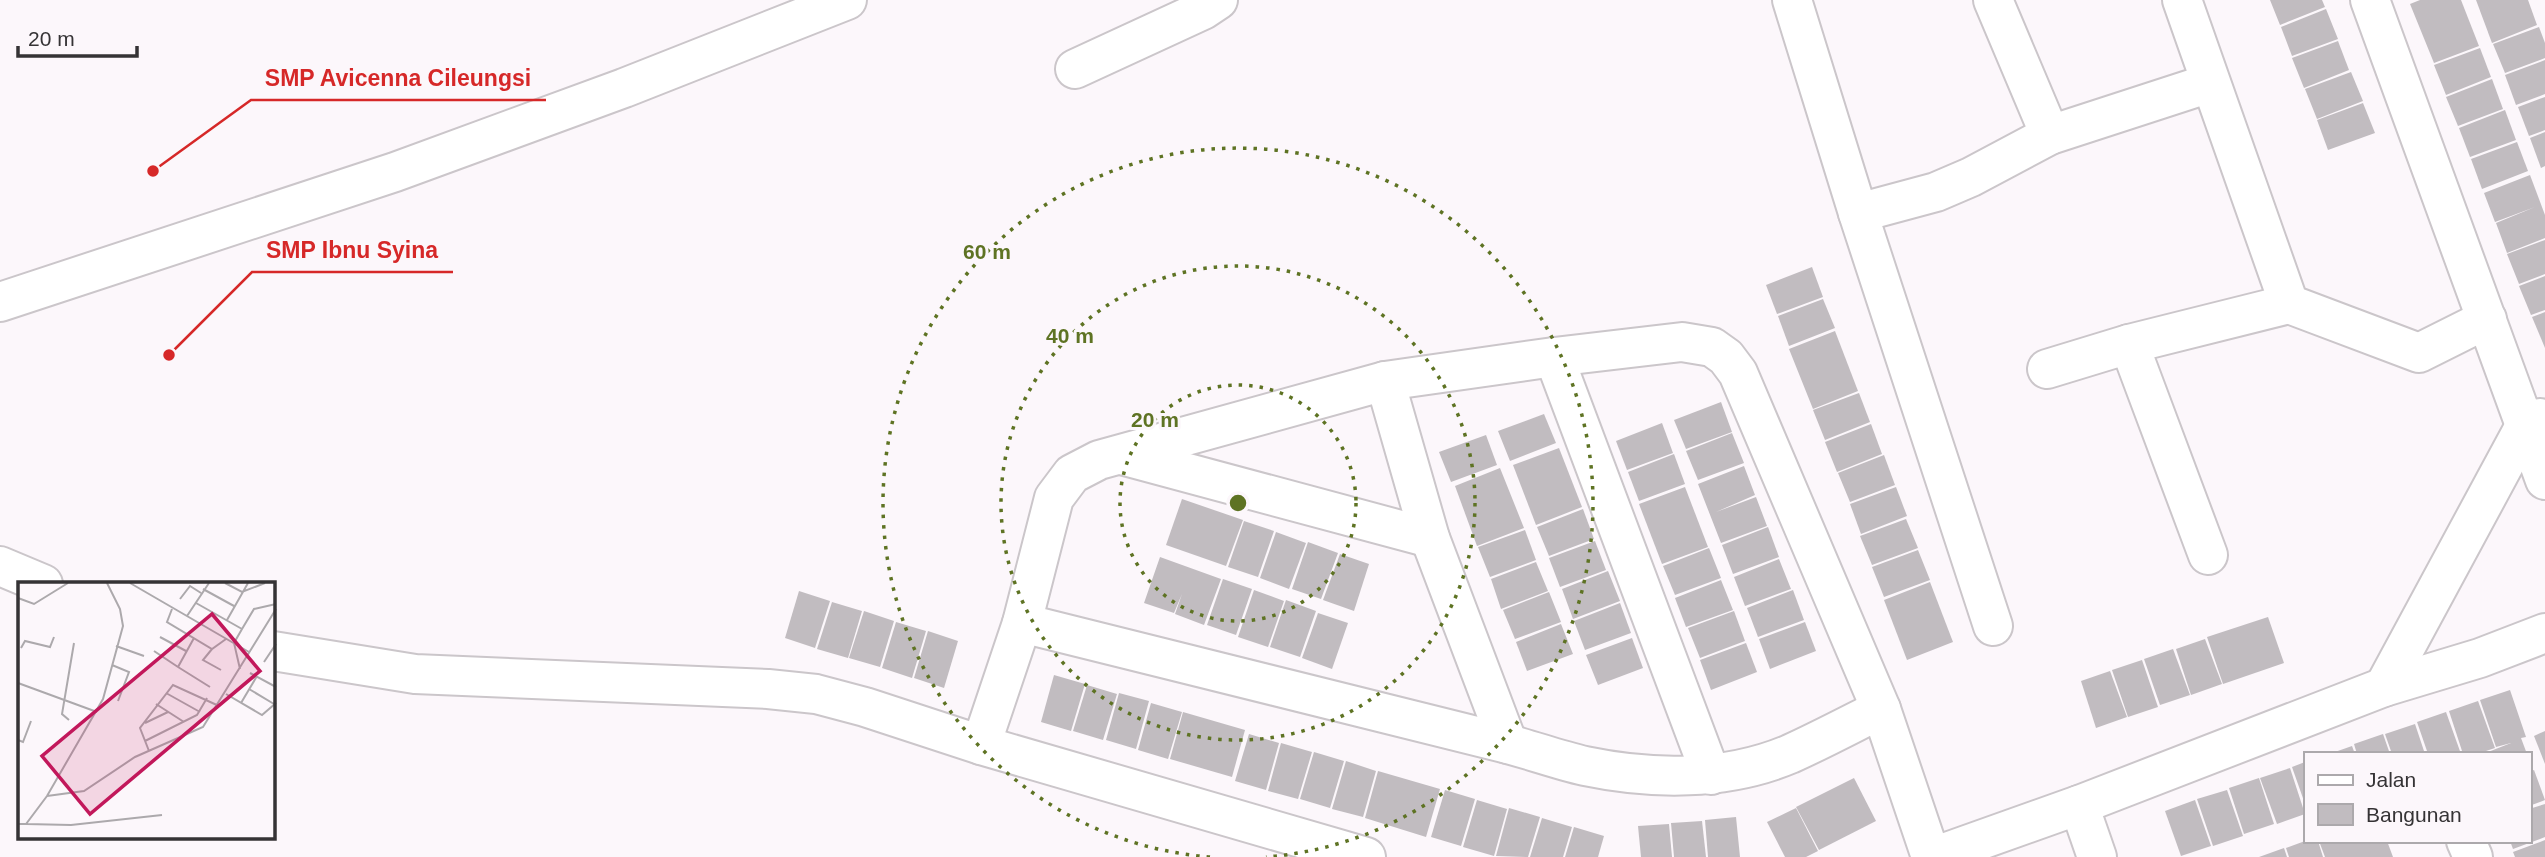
<svg xmlns="http://www.w3.org/2000/svg" width="2545" height="857" font-family="Arial,sans-serif">
<style>
.building{fill:#c1bcc0}
.lines{fill:none;stroke-linecap:round;stroke-linejoin:round}
.minor-casing{stroke:#cbc6ca;stroke-width:42}
.minor{stroke:#fff;stroke-width:38}
.ring{fill:none;stroke:#5e7323;stroke-width:3.5;stroke-dasharray:3.5 7}
.inset-road{fill:none;stroke:#aca9ac;stroke-width:2}
.view{fill:#c2185b;fill-opacity:0.15;stroke:#c2185b;stroke-width:3.5}
.inset-edge{fill:none;stroke:#353335;stroke-width:3.5}
.centre{fill:#5e7323;stroke:#fcf7fb;stroke-width:3.5}
.ring-label{font-size:21px;text-anchor:middle;font-weight:bold;fill:#5e7323;stroke:#fcf7fb;stroke-width:6;stroke-linejoin:round;paint-order:stroke}
.leader{fill:none;stroke:#d62828;stroke-width:2.5}
.callout-dot{fill:#d62828;stroke:#fcf7fb;stroke-width:2.5}
.callout-label{font-size:23px;text-anchor:middle;font-weight:bold;fill:#d62828;stroke:#fcf7fb;stroke-width:6;stroke-linejoin:round;paint-order:stroke}
</style>
<rect width="100%" height="100%" fill="#fcf7fb"/>
<g class="building">
<polygon points="2270,0 2322,0 2325,7 2280,25"/>
<polygon points="2420,0 2461,0 2479,46 2434,63 2410,4"/>
<polygon points="2476,0 2528,0 2537,25 2492,43"/>
<polygon points="2326,9 2338,39 2292,56 2281,27"/>
<polygon points="2539,27 2545,43 2545,58 2505,73 2493,44"/>
<polygon points="2338,41 2349,70 2304,88 2292,58"/>
<polygon points="2480,48 2491,77 2446,95 2434,65"/>
<polygon points="2545,60 2545,94 2516,105 2505,75"/>
<polygon points="2351,72 2363,101 2317,119 2305,89"/>
<polygon points="2492,79 2503,109 2458,126 2446,97"/>
<polygon points="2545,97 2545,130 2529,136 2518,107"/>
<polygon points="2363,103 2375,133 2328,150 2317,120"/>
<polygon points="2505,110 2516,140 2470,157 2459,128"/>
<polygon points="2545,132 2545,166 2541,168 2530,138"/>
<polygon points="2517,142 2528,171 2482,189 2471,159"/>
<polygon points="2530,175 2545,215 2545,238 2507,253 2496,223 2535,207 2495,222 2484,193"/>
<polygon points="2545,240 2545,274 2519,284 2507,254"/>
<polygon points="1812,267 1823,297 1777,314 1766,285"/>
<polygon points="2545,276 2545,310 2531,315 2519,286"/>
<polygon points="1823,299 1835,328 1789,346 1778,316"/>
<polygon points="2545,312 2545,348 2532,317"/>
<polygon points="1835,331 1858,391 1813,409 1789,349"/>
<polygon points="1859,393 1870,422 1825,440 1813,410"/>
<polygon points="1721,402 1732,432 1686,449 1674,420"/>
<polygon points="1544,414 1556,443 1510,461 1498,431"/>
<polygon points="1662,423 1673,453 1627,470 1616,441"/>
<polygon points="1871,424 1882,454 1837,472 1825,442"/>
<polygon points="1732,433 1744,463 1698,480 1686,451"/>
<polygon points="1486,435 1497,465 1451,482 1439,452"/>
<polygon points="1559,448 1582,507 1536,525 1513,465"/>
<polygon points="1674,454 1685,484 1639,501 1628,472"/>
<polygon points="1884,455 1895,485 1850,502 1838,473"/>
<polygon points="1744,466 1755,495 1716,512 1756,497 1767,526 1721,543 1698,484"/>
<polygon points="1500,468 1524,528 1477,546 1455,486"/>
<polygon points="1685,487 1708,547 1662,564 1639,504"/>
<polygon points="1896,487 1907,516 1861,534 1850,504"/>
<polygon points="1182,499 1243,520 1226,566 1166,545"/>
<polygon points="1583,509 1594,539 1549,556 1537,527"/>
<polygon points="1906,519 1918,548 1872,565 1860,536"/>
<polygon points="1244,521 1274,531 1258,577 1228,567"/>
<polygon points="1768,527 1779,557 1733,574 1722,545"/>
<polygon points="1525,530 1536,560 1490,577 1478,547"/>
<polygon points="1276,532 1306,543 1289,589 1260,578"/>
<polygon points="1595,541 1606,570 1560,587 1549,558"/>
<polygon points="1308,542 1338,553 1321,599 1292,589"/>
<polygon points="1709,548 1721,578 1675,595 1663,566"/>
<polygon points="1918,550 1930,580 1884,597 1872,567"/>
<polygon points="1340,554 1369,564 1354,611 1323,600"/>
<polygon points="1160,557 1221,579 1204,625 1175,614 1182,594 1174,613 1144,603"/>
<polygon points="1779,559 1791,589 1745,606 1734,577"/>
<polygon points="1536,562 1548,591 1501,609 1491,579"/>
<polygon points="1608,571 1620,601 1573,619 1562,589"/>
<polygon points="1223,579 1252,589 1236,635 1207,625"/>
<polygon points="1721,580 1733,610 1686,627 1675,598"/>
<polygon points="1930,582 1953,642 1907,660 1884,600"/>
<polygon points="1254,590 1284,601 1268,647 1238,637"/>
<polygon points="1793,590 1804,620 1758,637 1747,608"/>
<polygon points="799,591 830,601 815,648 785,638"/>
<polygon points="1549,592 1561,622 1515,639 1503,610"/>
<polygon points="1286,600 1316,611 1300,657 1270,647"/>
<polygon points="832,602 862,611 848,658 817,649"/>
<polygon points="1620,603 1631,633 1585,650 1574,621"/>
<polygon points="864,611 894,621 880,667 849,658"/>
<polygon points="1734,611 1745,641 1700,658 1688,628"/>
<polygon points="1318,613 1348,623 1332,669 1302,658"/>
<polygon points="2268,617 2284,663 2223,684 2207,637"/>
<polygon points="896,622 926,631 912,678 882,668"/>
<polygon points="1805,622 1816,651 1770,669 1759,639"/>
<polygon points="1561,624 1573,654 1527,671 1516,642"/>
<polygon points="928,631 958,641 944,688 914,678"/>
<polygon points="1632,638 1643,668 1598,685 1586,655"/>
<polygon points="2205,639 2222,684 2191,695 2176,649"/>
<polygon points="1746,643 1757,672 1711,690 1700,660"/>
<polygon points="2173,649 2190,695 2160,705 2144,659"/>
<polygon points="2142,660 2158,707 2128,717 2112,670"/>
<polygon points="2110,671 2127,717 2096,728 2081,681"/>
<polygon points="1054,675 1085,684 1071,731 1041,722"/>
<polygon points="1087,685 1117,694 1103,740 1073,731"/>
<polygon points="2510,690 2526,737 2521,738 2527,754 2483,754 2511,743 2496,747 2480,700"/>
<polygon points="1119,693 1149,701 1136,749 1106,740"/>
<polygon points="2478,701 2495,748 2477,754 2463,754 2449,711"/>
<polygon points="1151,703 1182,712 1168,759 1138,750"/>
<polygon points="1183,712 1245,730 1232,777 1170,759"/>
<polygon points="2446,712 2461,754 2428,754 2417,722"/>
<polygon points="2415,724 2425,754 2392,754 2385,734"/>
<polygon points="2545,731 2545,764 2534,736"/>
<polygon points="1249,734 1279,743 1266,790 1235,781"/>
<polygon points="2383,734 2390,754 2357,754 2354,744"/>
<polygon points="1281,743 1312,752 1298,799 1268,791"/>
<polygon points="2352,746 2355,754 2332,754 2332,753"/>
<polygon points="1314,752 1344,761 1330,808 1300,799"/>
<polygon points="1346,761 1376,771 1363,817 1332,809"/>
<polygon points="2305,762 2305,804 2292,767"/>
<polygon points="2290,768 2305,814 2277,824 2260,778"/>
<polygon points="2534,770 2545,800 2529,806 2529,772"/>
<polygon points="1378,771 1440,789 1426,837 1365,818"/>
<polygon points="1854,778 1876,821 1819,850 1796,807"/>
<polygon points="2259,778 2274,824 2244,834 2229,788"/>
<polygon points="1445,790 1475,799 1461,846 1431,837"/>
<polygon points="2227,790 2243,836 2213,846 2197,799"/>
<polygon points="1477,800 1507,809 1494,856 1463,847"/>
<polygon points="2195,800 2211,846 2181,856 2165,811"/>
<polygon points="2545,804 2545,837 2513,849 2510,841 2529,841 2529,809"/>
<polygon points="1509,808 1540,817 1528,857 1496,856"/>
<polygon points="1796,808 1818,851 1806,857 1785,857 1767,822"/>
<polygon points="1736,817 1740,857 1708,857 1705,820"/>
<polygon points="1542,818 1572,827 1563,857 1530,857"/>
<polygon points="1702,821 1706,857 1674,857 1671,823"/>
<polygon points="1669,824 1672,857 1641,857 1638,826"/>
<polygon points="1574,827 1604,836 1598,857 1565,857"/>
<polygon points="2545,840 2545,857 2515,857 2513,852"/>
<polygon points="2305,841 2318,841 2323,857 2289,857 2286,848"/>
<polygon points="2319,841 2387,841 2393,857 2325,857"/>
<polygon points="2284,848 2287,857 2259,857"/>
</g>
<g class="lines">
<g class="minor-casing">
<g id="minor">
<polyline points="1792,0 1858,213"/>
<polyline points="1993,0 2050,135"/>
<polyline points="2182,0 2289,304 2419,353 2487,319"/>
<polyline points="2370,0 2545,480"/>
<polyline points="1075,69 1203,10 1218,0"/>
<polyline points="0,302 395,172 624,88 847,0"/>
<polyline points="1554,357 1711,775"/>
<polyline points="2047,369 2129,344"/>
<polyline points="1385,381 1430,538 1508,744"/>
<polyline points="1121,455 1430,538"/>
<polyline points="2208,555 2129,344 2289,304"/>
<polyline points="0,566 43,584"/>
<path d="M 1022,623 L 1508,744 C 1534,751 1559,760 1585,766 C 1652,780 1726,781 1790,754 C 1821,740 1851,724 1881,709"/>
<polyline points="1993,626 1858,213 1936,192 1971,177 2050,135 2210,83"/>
<polyline points="273,651 415,674 768,689 816,694 865,707 981,745 1366,857"/>
<polyline points="2384,687 2526,424 2540,418"/>
<polyline points="981,745 1022,623 1054,498 1072,474 1099,460 1385,381 1554,357 1682,342 1712,347 1726,357 1738,373 1881,709 1931,857"/>
<polyline points="2079,805 2097,857"/>
<polyline points="2466,841 2473,857"/>
<polyline points="1933,857 2079,805 2384,687 2480,658 2545,633"/>
</g>
</g>
<use href="#minor" class="minor"/>
</g>
<g class="ring">
<circle cx="1238" cy="503" r="118"/>
<circle cx="1238" cy="503" r="237"/>
<path d="M1210 857A355 355 0 1 1 1266 857"/>
</g>
<g transform="translate(18 582)">
<rect width="257" height="257" fill="#fcf7fb"/>
<path class="inset-road" d="M 112,1 L 231,70M 207,1 L 224,10 L 247,1M 185,7 L 216,24M 0,16 L 16,22 L 50,1M 162,17 L 172,4 L 183,11M 178,21 L 224,47M 154,27 L 149,40 L 194,67 L 208,57M 169,34 L 191,1M 209,38 L 230,1M 142,55 L 168,69M 176,56 L 160,85 L 192,105M 98,64 L 126,74M 3,66 L 7,59 L 32,65 L 36,55M 194,67 L 185,78 L 203,88M 136,69 L 160,85M 246,80 L 258,62M 94,83 L 111,90 L 100,119M 222,87 L 216,61 L 224,47 L 236,27 L 258,22M 232,91 L 258,105M 0,101 L 79,130M 231,107 L 256,122M 148,111 L 182,130M 208,112 L 244,133 L 258,121M 223,121 L 239,94M 138,122 L 166,140M 51,138 L 44,132 L 56,61M 127,141 L 150,130M 0,158 L 5,160 L 13,139M 127,159 L 179,133 L 189,116M 131,169 L 122,146 L 155,103 L 201,124M 29,214 L 66,209 L 117,175 L 185,145 L 258,27M 0,242 L 8,242 L 29,214 L 85,117 L 105,44 L 102,27 L 89,1M 8,242 L 53,243 L 144,233"/>
<path class="view" d="M 194,32 L 242,89 L 72,232 L 24,174 Z"/>
<rect width="257" height="257" class="inset-edge"/>
</g>
<circle cx="1238" cy="503" r="10" class="centre"/>
<g class="ring-label">
<text x="987" y="259">60 m</text>
<text x="1070" y="343">40 m</text>
<text x="1155" y="427">20 m</text>
</g>
<path class="leader" d="M153 171L251 100H546M169 355L252 272H453"/>
<g class="callout-dot">
<circle cx="153" cy="171" r="7"/>
<circle cx="169" cy="355" r="7"/>
</g>
<g class="callout-label">
<text x="398" y="86">SMP Avicenna Cileungsi</text>
<text x="352" y="258">SMP Ibnu Syina</text>
</g>
<rect x="2304" y="752" width="228" height="91" fill="#fcf7fb" stroke="#aca9ac" stroke-width="2"/>
<rect x="2318" y="775" width="35" height="10" fill="#ffffff" stroke="#aca9ac" stroke-width="2"/>
<text x="2366" y="787" font-size="21" fill="#353335">Jalan</text>
<rect x="2318" y="804" width="35" height="21" fill="#c1bcc0" stroke="#aca9ac" stroke-width="2"/>
<text x="2366" y="822" font-size="21" fill="#353335">Bangunan</text>
<path d="M18 46v10h119v-10" fill="none" stroke="#353335" stroke-width="3.5"/>
<text x="28" y="46" font-size="21" fill="#353335" stroke="#fcf7fb" stroke-width="5" paint-order="stroke">20 m</text>
</svg>
